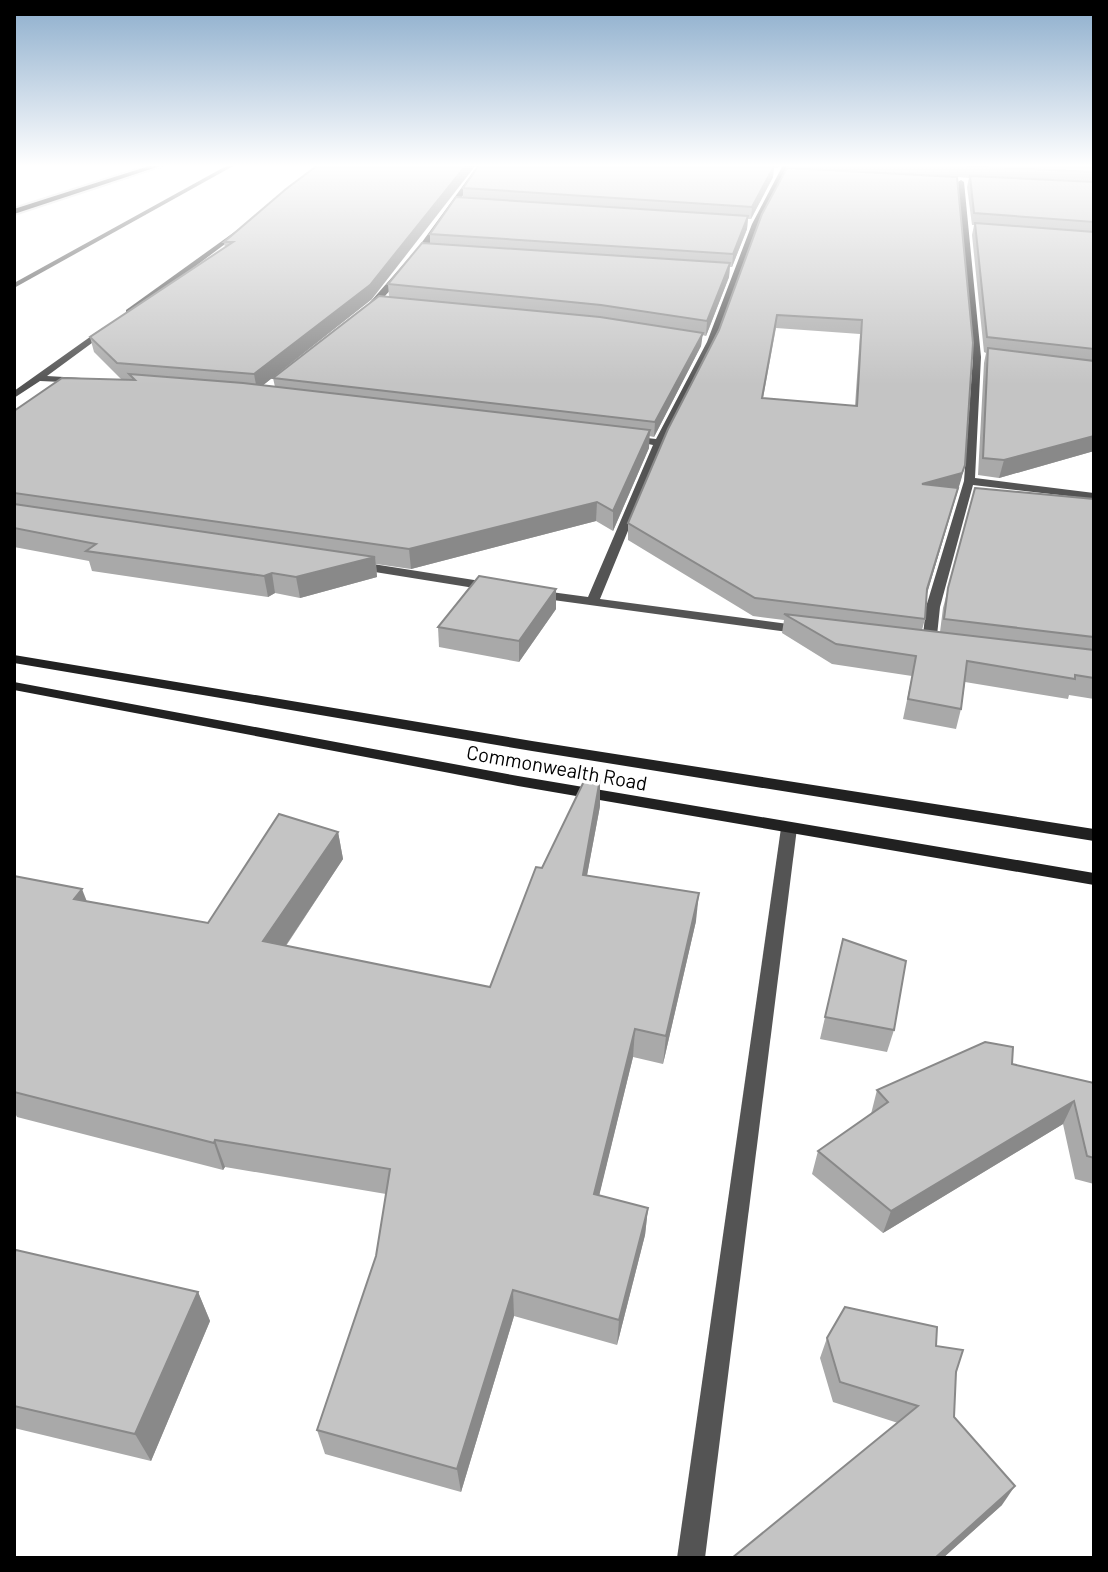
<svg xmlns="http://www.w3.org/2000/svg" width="1108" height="1572" font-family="Barlow,sans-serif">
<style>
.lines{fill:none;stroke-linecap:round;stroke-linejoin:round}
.primary-casing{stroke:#dbdbdb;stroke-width:4}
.street{fill:#545454;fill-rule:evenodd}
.secondary{fill:#212121;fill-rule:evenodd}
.primary{fill:#000;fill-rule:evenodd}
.wall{fill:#a9a9a9;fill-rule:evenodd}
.shaded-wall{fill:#898989}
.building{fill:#c4c4c4;stroke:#898989;stroke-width:2;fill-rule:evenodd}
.labels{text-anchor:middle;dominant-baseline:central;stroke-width:7;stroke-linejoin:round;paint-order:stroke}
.street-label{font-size:20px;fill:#000;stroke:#fff}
</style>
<rect width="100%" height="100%" fill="#fff"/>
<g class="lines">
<g class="primary-casing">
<polygon id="primary" points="152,165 163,165 14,214 14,209"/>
</g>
<g class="street">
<polygon points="228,165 235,165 14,288 14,283"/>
<polygon points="478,165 484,165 423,253 370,313 364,313 364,309 417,249"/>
<polygon points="783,165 789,165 758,224 715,342 664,443 600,599 803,626 810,630 803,634 531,597 531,591 536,590 588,597 653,445 624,439 629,436 656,439 707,342 752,224"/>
<polygon points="961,180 964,182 981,357 975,478 1094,493 1094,499 973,485 940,607 936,645 929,649 922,645 926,607 964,481 973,357 958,182"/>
<polygon points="240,228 245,229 132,314 126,314 126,310"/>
<polygon points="104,327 111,329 47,376 81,378 84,379 84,383 40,381 14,398 14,391"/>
<polygon points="354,561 493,583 499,587 493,591 350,568 348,565"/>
<polygon points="789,822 797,828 705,1558 677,1558 781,828"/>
</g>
<g class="secondary">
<polygon points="14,655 532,741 1094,829 1094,841 532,751 14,663"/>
<polygon points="14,682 518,776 1094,873 1094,885 518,786 14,690"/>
</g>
<use href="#primary" class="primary"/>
</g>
<g class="wall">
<polygon points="318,165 372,299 263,385 275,387 273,378 389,297 388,284 430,243 430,234 463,198 463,188 479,165 780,165 778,168 774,168 773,177 751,219 748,219 747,229 732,267 730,267 729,277 706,336 702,335 701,346 654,437 649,436 649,448 613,531 596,521 411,569 376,564 377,577 300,598 275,593 268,597 92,571 89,561 14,547 14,411 130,380 121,379 94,352 90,337 225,248 224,242"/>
<path d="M 790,165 L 1094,165 L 1094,451 L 999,478 L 978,475 L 984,363 L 986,353 L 984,352 L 972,235 L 974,225 L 972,225 L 967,187 L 969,178 L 957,177 L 965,465 L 927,594 L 925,619 L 922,630 L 940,632 L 943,608 L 975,488 L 1094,499 L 1094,699 L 1069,695 L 1068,699 L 965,682 L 961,709 L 956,729 L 903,719 L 912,676 L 832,664 L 782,633 L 784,620 L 753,616 L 628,540 L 628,523 L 719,330 L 791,168 ZM 776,328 L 860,334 L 855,406 L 763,398 Z"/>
<polygon points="556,589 556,609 519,662 439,647 438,627"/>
<polygon points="600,806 587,875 696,921 663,1064 633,1057 599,1195 648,1208 645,1235 617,1345 514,1316 461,1492 325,1454 317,1430 376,1256 386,1194 225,1167 223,1170 17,1117 14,1111 14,876 87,901 208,923 338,832 343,859 286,946 490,987 542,868"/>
<polygon points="843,939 894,1030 887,1052 820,1039"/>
<polygon points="1012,1064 1094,1083 1094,1184 1075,1179 1063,1124 883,1233 812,1174 818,1151 871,1114 877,1090"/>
<polygon points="14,1253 198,1292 210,1321 151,1461 14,1428"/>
<polygon points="827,1338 936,1346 956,1372 954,1417 1002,1505 943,1558 732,1558 898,1423 833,1402 820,1358"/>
</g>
<g class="shaded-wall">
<polygon points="466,165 476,165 372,299 257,390 254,374"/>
<polygon points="774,166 773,177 751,219 752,207"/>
<polygon points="748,216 747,229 732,267 733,254"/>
<polygon points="730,263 729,277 706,336 707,321"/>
<polygon points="703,333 701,346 654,437 655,422"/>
<polygon points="650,430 649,448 613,531 613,511"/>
<polygon points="1094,436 1094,451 999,478 1004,460"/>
<polygon points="965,465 961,480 923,606 922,484"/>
<polygon points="597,502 596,521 411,569 409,549"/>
<polygon points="375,557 377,577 300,598 296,577"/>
<polygon points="272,573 275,593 268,597 264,576"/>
<polygon points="556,589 556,609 519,662 519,641"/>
<polygon points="600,779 600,806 582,902 583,875"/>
<polygon points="338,832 343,859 270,969 263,941"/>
<polygon points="82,889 93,917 74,899"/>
<polygon points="699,893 696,921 663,1064 666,1036"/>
<polygon points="635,1029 633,1057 593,1221 594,1194"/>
<polygon points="1074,1101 1063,1124 883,1233 891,1211"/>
<polygon points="215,1140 225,1167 223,1170 214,1143"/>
<polygon points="648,1208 645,1235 617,1345 619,1320"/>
<polygon points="513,1290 514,1316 461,1492 457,1469"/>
<polygon points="198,1292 210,1321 151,1461 135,1434"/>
<polygon points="1015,1486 1002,1505 943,1558 935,1558"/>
</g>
<g class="building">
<polygon points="318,165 466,165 370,285 254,374 117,363 90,337 233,242 224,242 286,189"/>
<polygon points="479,165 767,165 774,166 752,207 463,188"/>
<polygon points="947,165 1094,165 1094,172"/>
<path d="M 787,168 L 957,177 L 973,343 L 965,465 L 962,473 L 922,484 L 958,488 L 927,589 L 925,619 L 755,598 L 628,523 L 668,429 L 719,330 L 762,214 ZM 777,315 L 862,320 L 857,406 L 762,398 Z"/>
<polygon points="970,176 1094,182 1094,222 974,213"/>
<polygon points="456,197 748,216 733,254 430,234"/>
<polygon points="975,223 1094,232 1094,349 987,337"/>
<polygon points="422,243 730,263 707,321 601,305 388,284"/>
<polygon points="379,296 600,317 703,333 655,422 273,378"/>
<polygon points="988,348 1094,361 1094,436 1004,460 983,458"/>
<polygon points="129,374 243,383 650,430 613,511 597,502 409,549 14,493 14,411 62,378 135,380"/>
<polygon points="975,488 1094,499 1094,637 944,619 948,588"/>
<polygon points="14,504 375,557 296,577 272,573 264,576 86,551 96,544 14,528"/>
<polygon points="479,576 556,589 519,641 438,627"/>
<polygon points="784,614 1094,650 1094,678 1075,675 1075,679 967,661 961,709 908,699 916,656 836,644"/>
<polygon points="587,775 600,779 583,875 699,893 666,1036 635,1029 594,1194 648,1208 619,1320 513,1290 457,1469 317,1430 376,1256 390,1169 215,1140 214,1143 14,1092 14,876 82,889 74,899 208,923 279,814 338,832 263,941 490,987 536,867 542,868"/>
<polygon points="843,939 906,961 894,1030 825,1017"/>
<polygon points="985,1042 1013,1047 1012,1064 1094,1083 1094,1158 1087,1156 1074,1101 891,1211 818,1151 888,1102 877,1090"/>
<polygon points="16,1250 198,1292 135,1434 14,1406 14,1253"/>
<polygon points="845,1307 937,1327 936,1346 963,1350 956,1372 954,1417 1015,1486 935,1558 732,1558 918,1406 840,1382 827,1338"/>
</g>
<linearGradient id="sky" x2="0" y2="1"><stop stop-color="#8cadcc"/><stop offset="0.43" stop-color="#fff"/><stop offset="1" stop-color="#fff" stop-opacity="0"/></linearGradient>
<rect width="1108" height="385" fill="url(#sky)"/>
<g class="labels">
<g class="street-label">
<text transform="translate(557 767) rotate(10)">Commonwealth Road</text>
</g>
</g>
<rect width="1108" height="1572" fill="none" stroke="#000000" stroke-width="32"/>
</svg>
